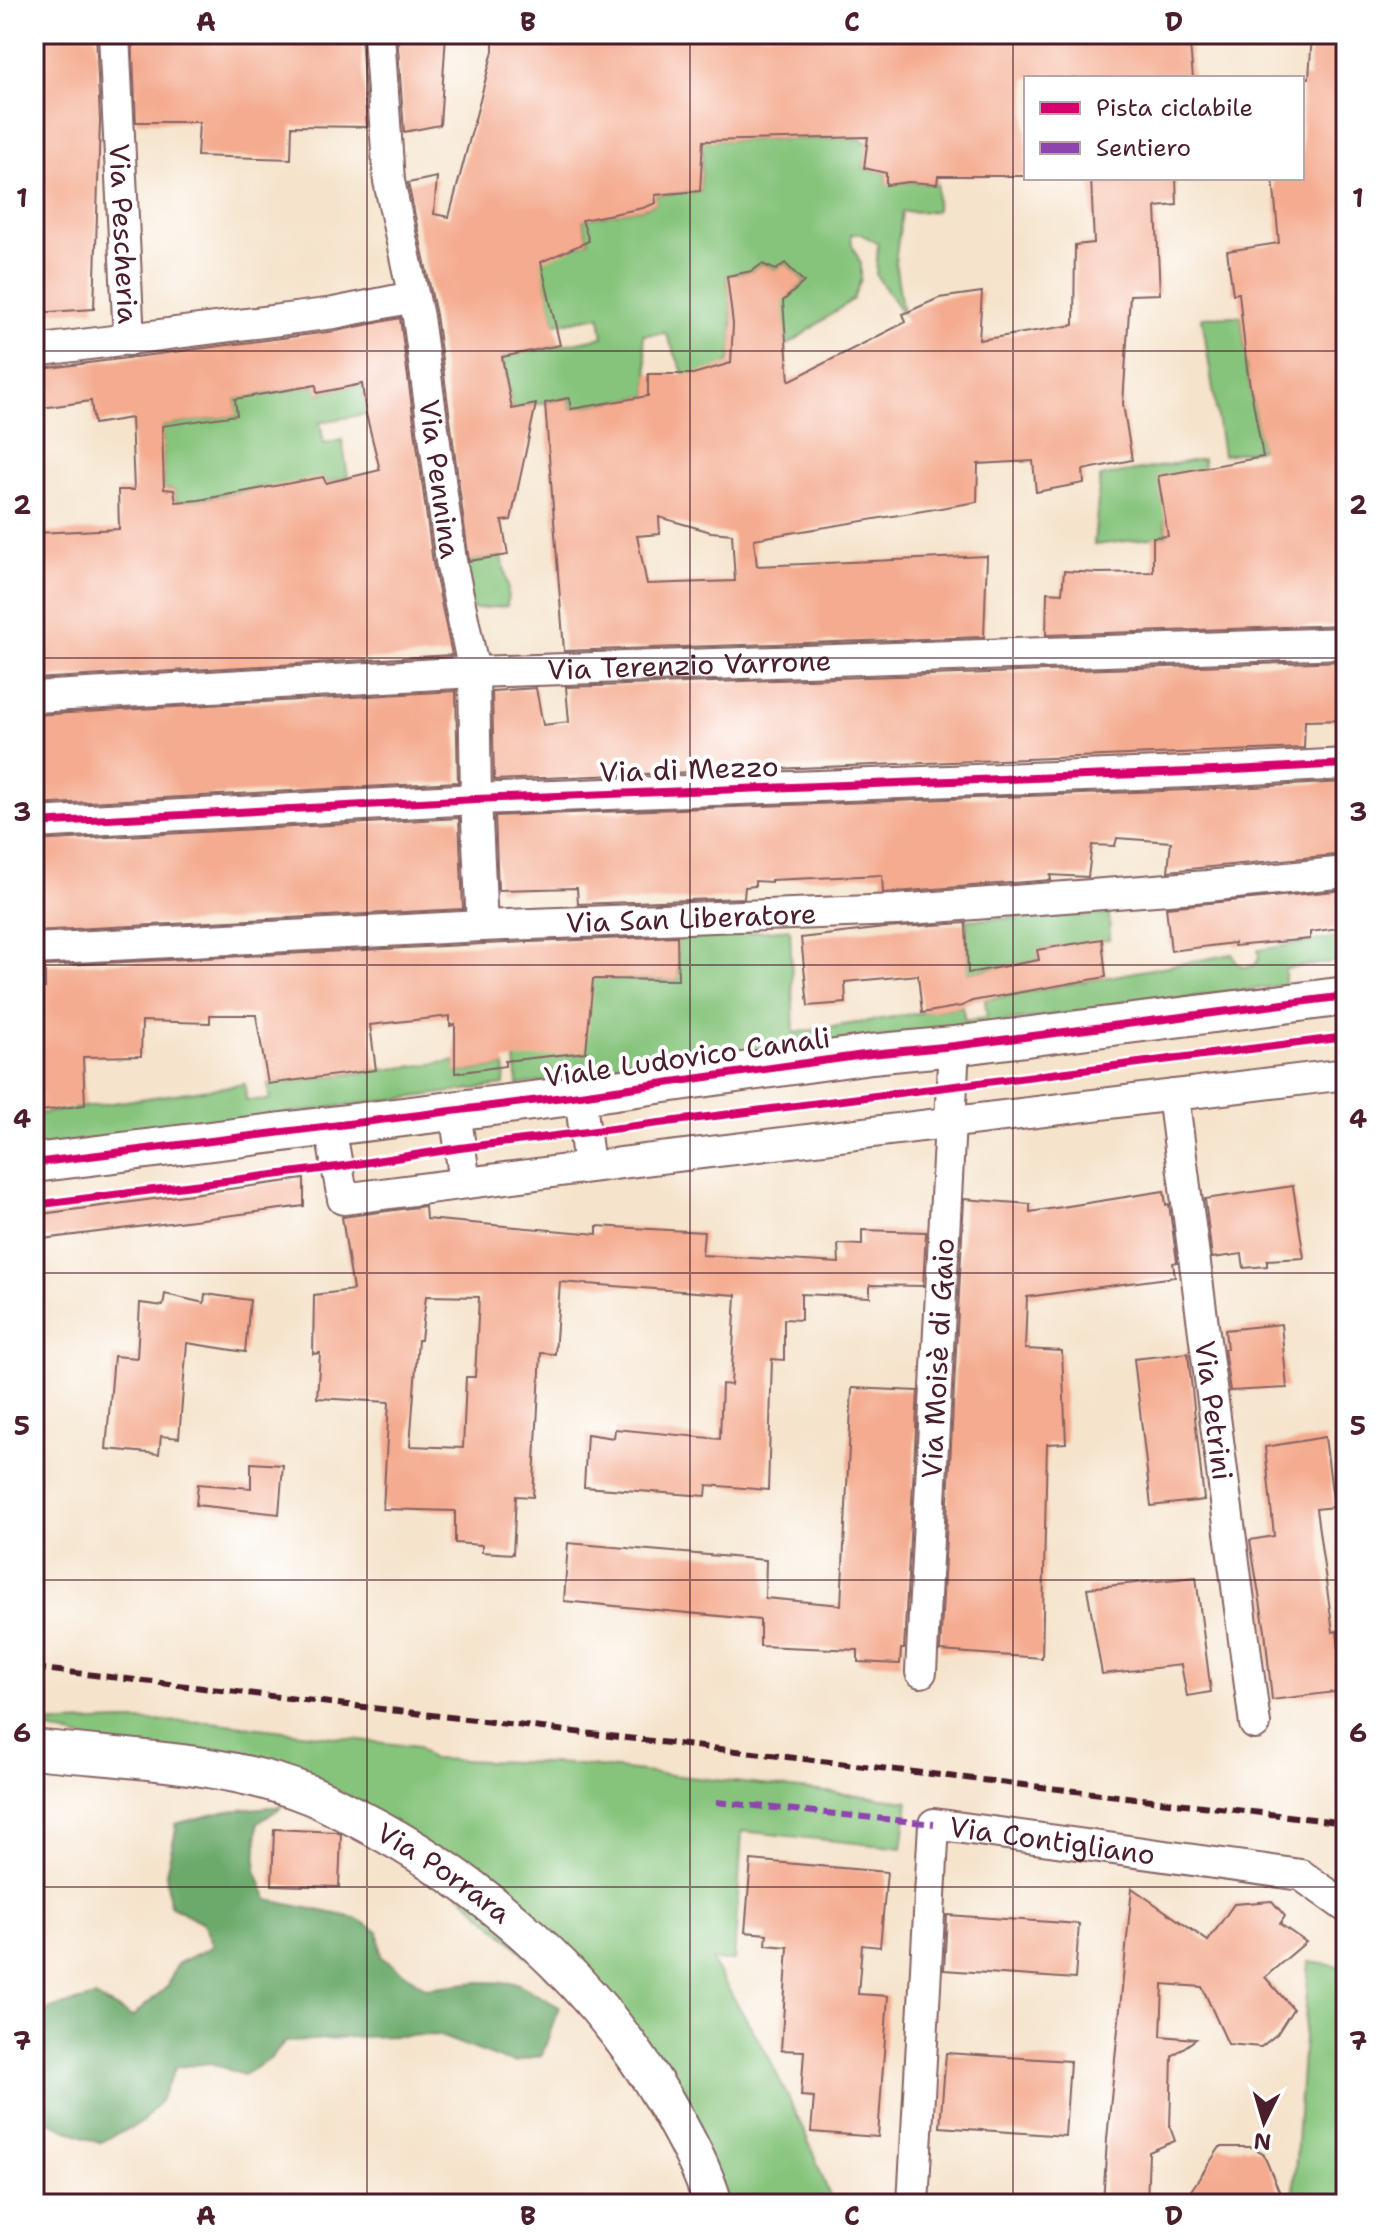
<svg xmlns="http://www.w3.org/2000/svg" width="1380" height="2238" font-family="'Shantell Sans',sans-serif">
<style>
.green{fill:#86c47c;stroke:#687254;stroke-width:2}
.forest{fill:#6caa6c;stroke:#5b644c;stroke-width:2}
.building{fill:#f4ab8f;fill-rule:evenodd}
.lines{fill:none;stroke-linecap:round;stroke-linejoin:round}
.minor-casing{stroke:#866463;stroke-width:34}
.tertiary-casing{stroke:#866463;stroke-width:42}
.minor{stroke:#fff;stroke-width:30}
.tertiary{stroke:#fff;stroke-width:38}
.rail{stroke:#4a1f2b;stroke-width:6;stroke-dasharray:12 6;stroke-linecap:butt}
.quiet{stroke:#8e44ad;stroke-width:6;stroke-dasharray:12 6;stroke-linecap:butt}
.cycleway-casing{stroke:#fff;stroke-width:13}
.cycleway{stroke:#d6006c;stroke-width:8}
.grid{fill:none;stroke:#4a1f2b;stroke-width:2;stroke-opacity:0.55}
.labels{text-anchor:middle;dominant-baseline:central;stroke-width:8;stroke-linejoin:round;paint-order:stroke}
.street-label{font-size:28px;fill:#4a1f2b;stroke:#fff}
.neatline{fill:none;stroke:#4a1f2b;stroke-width:3}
.grid-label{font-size:26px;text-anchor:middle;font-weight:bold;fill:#4a1f2b}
</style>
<rect width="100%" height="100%" fill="#fff"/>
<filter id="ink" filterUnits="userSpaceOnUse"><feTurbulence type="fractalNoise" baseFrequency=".0125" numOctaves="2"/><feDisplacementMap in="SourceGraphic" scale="16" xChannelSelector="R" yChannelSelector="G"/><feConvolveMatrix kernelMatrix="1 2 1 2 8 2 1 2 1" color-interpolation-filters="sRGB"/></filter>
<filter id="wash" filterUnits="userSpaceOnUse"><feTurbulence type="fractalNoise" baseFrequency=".006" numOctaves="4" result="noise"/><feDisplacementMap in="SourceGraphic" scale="32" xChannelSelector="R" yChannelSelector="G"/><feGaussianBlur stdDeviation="1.8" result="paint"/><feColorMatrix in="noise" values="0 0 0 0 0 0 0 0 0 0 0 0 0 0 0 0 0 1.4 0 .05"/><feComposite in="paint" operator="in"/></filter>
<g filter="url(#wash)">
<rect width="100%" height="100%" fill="#f5e3cb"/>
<g class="green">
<path d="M 857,138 L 868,143 L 864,168 L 886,173 L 886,184 L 908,182 L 937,184 L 936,211 L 902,212 L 895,262 L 903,314 L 876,275 L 878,244 L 861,234 L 851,234 L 852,245 L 861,264 L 861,279 L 853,299 L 775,354 L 778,298 L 790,295 L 804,282 L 785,263 L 776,270 L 762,264 L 752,271 L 727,276 C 729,293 739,354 726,365 C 718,372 696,379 685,384 L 684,374 L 666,333 L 643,335 L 648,374 L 648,396 L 571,409 L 569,398 L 512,409 L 502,357 L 603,337 L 600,316 L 555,324 L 543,274 L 524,273 L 563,223 L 572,248 L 589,241 L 582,220 L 643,208 L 656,203 L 655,195 L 700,191 L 703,149 L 692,147 L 691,141 Z"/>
<polygon points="1241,316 1245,350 1263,349 1265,362 1246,365 1262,449 1223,455 1202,317"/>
<polygon points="362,384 366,414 320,422 324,444 342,440 348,477 326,483 323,477 270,495 266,487 199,500 176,502 174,490 164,489 162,426 236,415 235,399 316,385 318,393"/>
<polygon points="1203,459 1204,468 1165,520 1167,536 1094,545 1100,477"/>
<polygon points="502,556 508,587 507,606 473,609 462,562"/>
<polygon points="1109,914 1110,939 1038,950 1039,960 968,973 966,920"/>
<path d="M 790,929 L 794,1033 L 962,1006 L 965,1021 L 987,1017 L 985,1000 L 1233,954 C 1236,966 1244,970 1255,965 L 1259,958 L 1258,950 L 1346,936 L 1346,960 L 1285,969 L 1285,985 L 518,1085 L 515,1060 L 594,964 L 628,980 L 678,980 L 677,939 Z"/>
<polygon points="455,1061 456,1073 505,1066 504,1085 34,1147 34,1126 37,1114 245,1084 246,1100 270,1100 268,1084"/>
<polygon points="124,1721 210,1722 417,1747 430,1759 570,1764 908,1801 902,1848 742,1831 734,1961 711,1960 767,2054 805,2133 833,2204 713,2204 645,2067 407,1844 196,1767 34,1726 34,1724"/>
<polygon points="1309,1962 1346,1967 1346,2204 1293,2204"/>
</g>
<polygon class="forest" points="283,1806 258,1823 256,1870 268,1900 355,1918 378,1931 381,1957 426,1988 478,1982 517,1983 559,2007 542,2055 515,2062 501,2059 437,2035 352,2037 285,2042 270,2059 243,2075 211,2063 176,2067 160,2101 141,2123 99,2143 49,2122 34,2088 34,2029 50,2009 95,1997 132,2017 168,1986 177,1964 213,1946 203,1923 170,1905 166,1873 176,1830 175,1824 227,1811"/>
<g id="blocks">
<g class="building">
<polygon points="34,34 96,34 100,121 94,309 34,313"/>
<polygon points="132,34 361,34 367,127 292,126 291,159 197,156 199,122 136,122"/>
<polygon points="397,34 446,34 440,125 404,132"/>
<polygon points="493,34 917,34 917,38 991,41 990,34 1189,34 1193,78 1026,78 1026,176 938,176 937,184 908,182 886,185 886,173 864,168 868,137 703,141 700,191 655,195 656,203 643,208 582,220 589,241 541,262 560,345 502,357 512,409 536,404 511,520 502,521 508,555 469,561 436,315 408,183 437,177 434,214 449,217 493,51"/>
<polygon points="1312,34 1346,34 1346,625 1046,635 1047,592 1062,593 1064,571 1098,573 1153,572 1153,537 1168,536 1158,476 1263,457 1247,369 1239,293 1233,294 1227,251 1279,243 1273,178 1302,178 1302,78 1309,78"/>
<path d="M 1091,178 L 1176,178 L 1177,205 L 1156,207 L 1160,294 L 1130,295 L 1123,404 L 1132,460 L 1083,470 L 1084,483 L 1036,492 L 1033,461 L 978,464 L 977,502 L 754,539 L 757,566 L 987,556 L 984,637 L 564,651 L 545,403 L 569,398 L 571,409 L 648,396 L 648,374 L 693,374 L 731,363 L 733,324 L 727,276 L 752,271 L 762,264 L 776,270 L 785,263 L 804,282 L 783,301 L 789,381 L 906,322 L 903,314 L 939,298 L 982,292 L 979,340 L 1074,325 L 1075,245 L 1094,243 ZM 659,517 L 711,532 L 732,534 L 735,581 L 647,584 L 637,536 L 660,534 Z"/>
<path d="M 400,318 L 433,563 L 452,655 L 34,679 L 34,580 L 39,580 L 37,533 L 119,529 L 118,490 L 134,490 L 131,418 L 94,424 L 91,401 L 34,409 L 34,370 L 336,331 ZM 362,384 L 366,414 L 380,470 L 326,483 L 323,477 L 199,500 L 176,502 L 174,490 L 164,489 L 162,426 L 237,415 L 235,399 L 316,385 L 317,393 Z"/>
<polygon points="1346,661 1346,720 1305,721 1304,748 494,780 492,691 536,688 543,725 569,722 566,687"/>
<polygon points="456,691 458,782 34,805 34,715"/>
<polygon points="1346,782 1346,854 1168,871 1171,842 1117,838 1115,846 1092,845 1088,877 1050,875 1051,880 883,893 882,875 771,880 771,882 755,881 755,886 745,887 744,898 578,904 577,888 498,890 495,816 1216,789"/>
<polygon points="459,818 463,909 34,931 34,841"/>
<polygon points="1346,890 1346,927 1310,932 1310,939 1234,946 1234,943 1171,951 1166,907"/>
<polygon points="966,923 968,973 1039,960 1037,950 1102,939 1106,977 972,1001 962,1006 922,1013 918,975 845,982 846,1003 808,1006 801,938 884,928"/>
<polygon points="677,936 678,980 593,979 586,1052 505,1061 505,1066 455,1073 455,1024 450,1026 450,1016 370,1025 376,1070 268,1084 256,1015 210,1015 210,1023 142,1021 141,1056 83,1057 85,1105 34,1112 34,988 45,988 45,966 483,944"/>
<polygon points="304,1179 304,1206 34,1240 34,1215"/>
<polygon points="1293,1186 1304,1258 1267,1260 1267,1266 1244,1268 1242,1254 1212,1258 1205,1199"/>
<polygon points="1164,1191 1166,1205 1169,1204 1177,1262 1173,1263 1175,1277 1027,1297 1025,1349 1062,1351 1066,1443 1047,1444 1042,1658 940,1651 964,1199 1030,1204 1030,1212"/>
<path d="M 425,1206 L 426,1219 L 597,1234 L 597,1226 L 704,1232 L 702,1255 L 839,1263 L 838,1244 L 862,1245 L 862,1230 L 926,1232 L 923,1286 L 870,1285 L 870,1297 L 801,1294 L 801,1320 L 784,1319 L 784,1360 L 772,1359 L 768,1490 L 707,1485 L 706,1496 L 584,1487 L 587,1434 L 614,1438 L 615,1429 L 720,1439 L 722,1384 L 731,1385 L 736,1295 L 560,1282 L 555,1354 L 541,1353 L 533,1497 L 516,1496 L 513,1554 L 482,1552 L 482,1545 L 455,1543 L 455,1511 L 383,1509 L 389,1402 L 317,1398 L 320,1353 L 313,1354 L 314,1295 L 353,1290 L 342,1217 ZM 426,1296 L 479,1297 L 475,1377 L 466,1377 L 463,1448 L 410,1446 L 418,1340 L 421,1340 Z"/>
<polygon points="165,1294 204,1303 205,1294 250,1300 245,1352 187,1343 179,1438 161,1436 159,1454 106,1449 114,1356 137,1358 140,1303 163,1306"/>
<polygon points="1281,1324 1287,1388 1230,1391 1224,1349 1227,1349 1225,1330"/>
<polygon points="1188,1353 1204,1500 1151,1506 1134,1359"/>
<polygon points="852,1388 918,1391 904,1649 901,1649 900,1664 858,1662 858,1650 760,1646 760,1620 564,1601 568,1543 766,1560 765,1598 841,1605"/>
<polygon points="1325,1437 1334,1507 1316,1509 1333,1632 1337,1631 1343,1691 1272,1700 1265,1631 1250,1540 1274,1536 1265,1447"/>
<polygon points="251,1463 283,1465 279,1514 196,1505 198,1484 251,1488"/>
<polygon points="1196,1577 1211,1692 1187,1696 1181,1665 1102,1674 1087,1588"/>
<polygon points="274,1829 336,1832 341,1834 339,1887 272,1885"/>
<polygon points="751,1860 887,1872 880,1947 862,1945 858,1994 888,1996 878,2137 811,2132 814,2097 801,2096 804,2051 781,2050 788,1947 766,1945 767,1934 745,1932"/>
<polygon points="1132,1888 1208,1941 1234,1904 1272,1901 1285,1916 1280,1924 1306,1942 1265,1977 1293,2009 1277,2034 1261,2047 1228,2044 1202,1987 1163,1984 1161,2036 1196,2039 1172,2056 1170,2127 1175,2141 1149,2152 1147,2204 1103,2204 1107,2139"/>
<polygon points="947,1915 1079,1924 1075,1979 944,1970"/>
<polygon points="946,2053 1070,2061 1065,2136 940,2127"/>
<polygon points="1220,2147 1252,2147 1263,2153 1279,2191 1270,2204 1182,2204"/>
</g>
</g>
</g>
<g filter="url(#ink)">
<use href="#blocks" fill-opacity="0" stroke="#866463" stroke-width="2"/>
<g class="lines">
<g class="minor-casing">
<g id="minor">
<path id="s1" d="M 114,34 L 129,340"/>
<path id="s2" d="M 379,34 L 389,181 L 418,317 L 451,561 L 474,672 L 476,799 L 482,926"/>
<polyline points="34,351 334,313 413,297"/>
<path id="s3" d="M 34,697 L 474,672 L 1346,643"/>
<polyline points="34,823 476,799 1215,771 1346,764"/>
<path id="s4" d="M 34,949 L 482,926 L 897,910 L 1207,886 L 1346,872"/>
<polyline points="580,1095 589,1166"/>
<path id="s5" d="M 1173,1095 L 1255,1724"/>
<polyline points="455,1111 465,1183"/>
<path d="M 330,1127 L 343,1199 C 677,1155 1011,1114 1346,1074"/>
<path id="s6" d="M 921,1672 L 954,1046"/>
<path id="s7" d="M 913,2204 L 934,1824 L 1301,1875 L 1346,1907"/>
</g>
</g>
<g class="tertiary-casing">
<g id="tertiary">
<polyline points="34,1163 580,1095 871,1054 954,1046 1346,996"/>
<path id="s8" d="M 34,1749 C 122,1759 225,1761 308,1794 C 325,1800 341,1810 357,1818 C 484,1883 595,1981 667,2105 C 685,2137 703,2169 713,2204"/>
</g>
</g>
<use href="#minor" class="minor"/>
<use href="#tertiary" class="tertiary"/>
<polyline class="rail" points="34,1668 1346,1823"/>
<polyline class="quiet" points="716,1802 934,1824"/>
<g class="cycleway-casing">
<g id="cycleway">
<polyline points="34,823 476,799 1215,771 1346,764"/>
<polyline points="34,1163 580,1095 871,1054 954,1046 1346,996"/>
<polyline points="34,1205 337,1167 460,1148 1346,1037"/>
</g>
</g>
<use href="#cycleway" class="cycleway"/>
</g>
</g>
<path class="grid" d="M 367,34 L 367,2204M 690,34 L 690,2204M 1013,34 L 1013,2204M 34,351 L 1346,351M 34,658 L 1346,658M 34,965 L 1346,965M 34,1273 L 1346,1273M 34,1580 L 1346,1580M 34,1887 L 1346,1887"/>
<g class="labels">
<g class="street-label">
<text stroke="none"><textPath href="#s1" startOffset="200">Via Pescheria</textPath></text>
<text stroke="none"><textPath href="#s2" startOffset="450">Via Pennina</textPath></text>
<text stroke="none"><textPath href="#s3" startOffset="656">Via Terenzio Varrone</textPath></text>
<text transform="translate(689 769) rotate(-2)">Via di Mezzo</text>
<text stroke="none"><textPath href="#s4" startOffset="658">Via San Liberatore</textPath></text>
<text transform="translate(687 1057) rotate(-8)">Viale Ludovico Canali</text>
<text stroke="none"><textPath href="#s6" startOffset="314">Via Moisè di Gaio</textPath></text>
<text stroke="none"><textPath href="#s5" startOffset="318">Via Petrini</textPath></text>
<text stroke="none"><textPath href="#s7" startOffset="500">Via Contigliano</textPath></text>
<text stroke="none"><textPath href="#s8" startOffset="436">Via Porrara</textPath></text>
</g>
</g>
<rect width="1380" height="2238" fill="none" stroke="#fff" stroke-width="88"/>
<rect x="1024" y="76" width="280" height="104" fill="#ffffff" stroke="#b7a5aa" stroke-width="2"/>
<rect x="1040" y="102" width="40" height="12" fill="#d6006c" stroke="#b7a5aa" stroke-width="2"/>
<text x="1096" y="116" font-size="24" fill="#4a1f2b">Pista ciclabile</text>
<rect x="1040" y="142" width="40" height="12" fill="#8e44ad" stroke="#b7a5aa" stroke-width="2"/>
<text x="1096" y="156" font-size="24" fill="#4a1f2b">Sentiero</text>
<g transform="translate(1264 2122) rotate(185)" stroke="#ffffff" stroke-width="6" paint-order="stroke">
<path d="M0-6L14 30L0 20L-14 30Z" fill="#4a1f2b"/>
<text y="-12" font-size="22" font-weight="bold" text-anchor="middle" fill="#4a1f2b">N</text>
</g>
<rect x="44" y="44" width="1292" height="2150" class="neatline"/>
<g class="grid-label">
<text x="206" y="31">A</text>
<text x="528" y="31">B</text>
<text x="852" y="31">C</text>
<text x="1174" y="31">D</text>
<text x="22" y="207">1</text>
<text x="1358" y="207">1</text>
<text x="22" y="514">2</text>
<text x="1358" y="514">2</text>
<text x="22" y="821">3</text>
<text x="1358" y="821">3</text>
<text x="22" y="1128">4</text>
<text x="1358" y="1128">4</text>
<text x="22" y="1435">5</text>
<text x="1358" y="1435">5</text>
<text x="22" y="1742">6</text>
<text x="1358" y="1742">6</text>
<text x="22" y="2050">7</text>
<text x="1358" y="2050">7</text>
<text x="206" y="2225">A</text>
<text x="528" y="2225">B</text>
<text x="852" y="2225">C</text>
<text x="1174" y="2225">D</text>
</g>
</svg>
